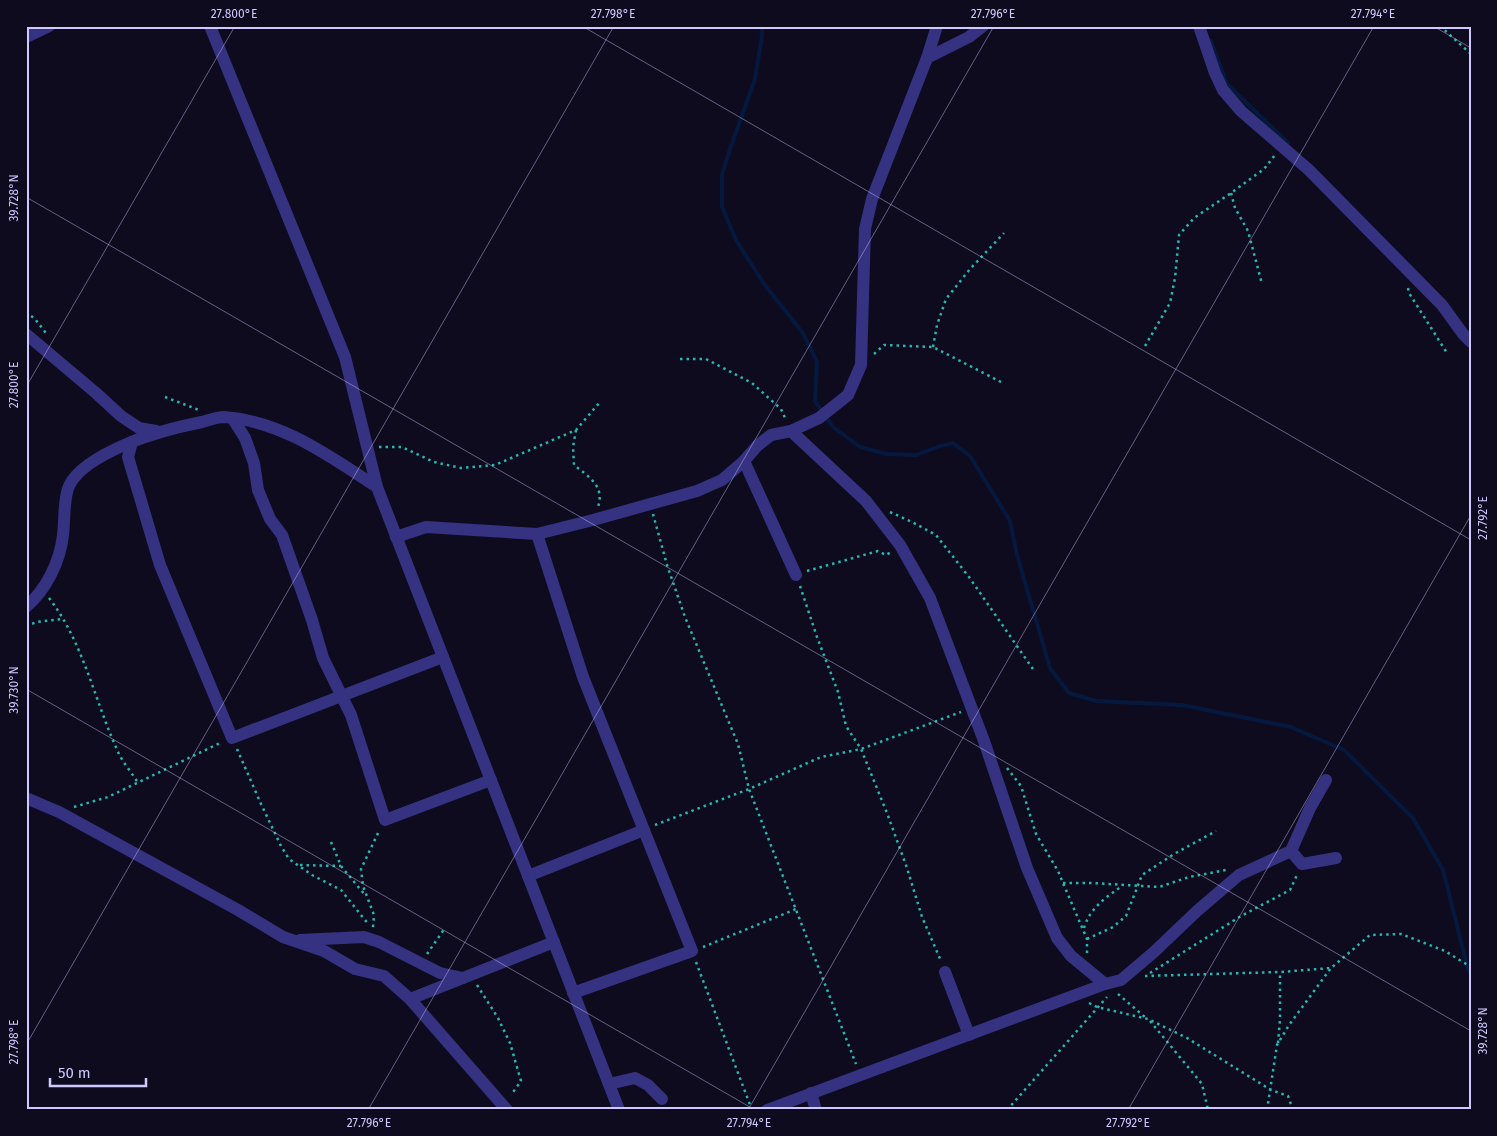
<svg xmlns="http://www.w3.org/2000/svg" width="1497" height="1136" font-family="'Fira Sans',sans-serif">
<style>
.lines{fill:none;stroke-linecap:round;stroke-linejoin:round}
.stream{stroke:#05193e;stroke-width:4}
.path{stroke:#24b8b0;stroke-width:2.5;stroke-dasharray:2.5 4;stroke-linecap:butt}
.minor{stroke:#353282;stroke-width:12}
.tertiary{stroke:#353282;stroke-width:12}
.ticks{fill:none;stroke:#cfc9ff;stroke-width:1;stroke-opacity:0.45}
.neatline{fill:none;stroke:#cfc9ff;stroke-width:2}
.ticks-label{font-size:12px;text-anchor:middle;fill:#cfc9ff}
</style>
<rect width="100%" height="100%" fill="#0e0b1f"/>
<g class="lines">
<g class="stream">
<polyline points="762,26 762,36 755,79 729,152 722,175 722,207 736,240 764,284 803,333 817,362 815,401 833,427 860,447 887,454 916,455 940,446 953,443 970,456 1010,521 1017,555 1050,668 1069,693 1096,701 1182,705 1291,727 1344,750 1413,818 1443,870 1467,966 1471,975"/>
<polyline points="1211,41 1227,84 1288,143"/>
</g>
<g class="path">
<polyline points="1440,26 1471,54"/>
<polyline points="1231,193 1235,208 1248,231 1262,284"/>
<polyline points="1408,288 1409,293 1447,353"/>
<polyline points="26,312 35,319 46,333"/>
<polyline points="1145,346 1170,303 1175,278 1179,235 1194,218 1231,193 1264,169 1275,155"/>
<polyline points="933,347 937,325 946,299 970,269 1004,233"/>
<polyline points="874,354 884,345 933,347 1003,383"/>
<polyline points="680,359 706,359 752,383 781,409 786,420"/>
<polyline points="165,397 199,410"/>
<path d="M 576,430 L 573,447 L 574,465 C 589,477 605,486 598,507"/>
<polyline points="379,447 402,447 434,462 461,468 495,465 576,430 600,402"/>
<polyline points="890,512 912,522 936,535 969,577 1035,672"/>
<polyline points="653,514 667,565 685,617 738,744 749,789 856,1064"/>
<polyline points="807,571 878,551 886,555 891,552"/>
<polyline points="800,586 817,637 838,692 846,726 861,749 887,813 907,868 922,917 941,961"/>
<path d="M 49,598 C 84,643 95,703 119,754 C 124,764 132,773 138,783"/>
<polyline points="26,626 37,622 63,619"/>
<polyline points="237,749 261,804 281,846 289,859 312,875 341,890 369,925"/>
<polyline points="1007,768 1021,786 1036,834 1058,871 1063,883 1087,939 1087,953"/>
<polyline points="74,807 108,797 222,742"/>
<polyline points="655,825 749,789 821,757 861,749 961,712"/>
<polyline points="331,842 341,866 365,895"/>
<polyline points="300,865 341,866"/>
<polyline points="1063,883 1092,883 1159,887 1189,877 1226,870"/>
<polyline points="373,927 374,915 363,886 361,869 379,831"/>
<path d="M 1084,928 C 1090,908 1105,898 1122,886"/>
<polyline points="1087,939 1113,927 1126,916 1142,875 1174,854 1216,831"/>
<polyline points="703,947 796,909"/>
<polyline points="427,954 445,928"/>
<polyline points="696,962 752,1110"/>
<polyline points="1150,973 1241,916 1290,890 1297,875"/>
<polyline points="1145,976 1280,972 1331,968 1370,935 1401,934 1445,951 1471,967"/>
<polyline points="477,985 498,1018 510,1043 521,1081 511,1095"/>
<polyline points="1118,994 1146,1018"/>
<polyline points="1089,1003 1097,1007 1148,1019 1187,1038 1271,1090 1288,1096 1293,1110"/>
<polyline points="1150,1021 1202,1084 1208,1110"/>
<polyline points="1278,1043 1280,1019 1280,972"/>
<polyline points="1007,1110 1107,997"/>
<polyline points="1267,1110 1277,1045 1289,1025 1331,968"/>
</g>
<g class="minor">
<polyline points="1199,26 1215,73 1223,90 1241,111 1309,170 1442,305 1463,334 1471,342"/>
<polyline points="26,37 49,26"/>
<polyline points="927,58 969,37 983,26"/>
<polyline points="26,334 96,393 121,416 139,428 156,431"/>
<polyline points="233,419 245,438 254,463 258,490 270,519 282,535 312,620 323,658 351,715 385,820 491,780"/>
<polyline points="791,431 866,501 900,545 930,598 984,741 1027,868 1057,938 1071,956 1105,984"/>
<polyline points="132,442 128,457 160,565 232,738 443,657"/>
<polyline points="744,461 796,575"/>
<polyline points="537,534 583,677 692,951 573,993"/>
<polyline points="396,537 426,527 537,534 593,520 697,491 722,480 744,461 757,446 771,435 791,431 819,418 848,395 861,365 865,229 872,199 927,58 937,26"/>
<path d="M 26,607 C 46,590 60,562 63,535 C 65,520 63,500 69,486 C 78,466 110,451 129,443 C 153,433 177,427 202,422 C 209,420 217,417 224,417 C 282,421 329,456 377,487"/>
<polyline points="26,798 59,812 238,910 283,937 324,951 355,969 384,976 410,999"/>
<polyline points="1291,851 1302,864 1336,858"/>
<polyline points="528,876 644,830"/>
<polyline points="300,940 364,937 379,942 440,973 463,978"/>
<polyline points="945,972 969,1035"/>
<polyline points="609,1084 635,1078 648,1085 662,1099"/>
<polyline points="811,1093 816,1110"/>
<polyline points="507,1110 410,999 554,942"/>
<polyline points="767,1110 1105,984 1121,980 1154,952 1197,911 1239,875 1291,851 1310,808 1326,780"/>
</g>
<polyline class="tertiary" points="210,26 345,357 377,487 619,1110"/>
</g>
<path class="ticks" d="M 582,26 L 1471,540M 1433,26 L 1471,48M 26,197 L 1471,1031M 26,387 L 235,26M 26,689 L 755,1110M 26,1045 L 614,26M 368,1110 L 994,26M 748,1110 L 1374,26M 1128,1110 L 1471,515"/>
<rect width="1497" height="1136" fill="none" stroke="#0e0b1f" stroke-width="55"/>
<path d="M50 1078v8h96v-8" fill="none" stroke="#cfc9ff" stroke-width="2.5"/>
<text x="58" y="1078" font-size="15" fill="#cfc9ff" stroke="#0e0b1f" stroke-width="4" paint-order="stroke">50 m</text>
<rect x="28" y="28" width="1442" height="1080" class="neatline"/>
<g class="ticks-label">
<text x="234" y="18">27.800°E</text>
<text x="613" y="18">27.798°E</text>
<text x="993" y="18">27.796°E</text>
<text x="1373" y="18">27.794°E</text>
<text transform="translate(14 198) rotate(-90)" y="4">39.728°N</text>
<text transform="translate(14 385) rotate(-90)" y="4">27.800°E</text>
<text transform="translate(1483 518) rotate(-90)" y="4">27.792°E</text>
<text transform="translate(14 690) rotate(-90)" y="4">39.730°N</text>
<text transform="translate(1483 1031) rotate(-90)" y="4">39.728°N</text>
<text transform="translate(14 1042) rotate(-90)" y="4">27.798°E</text>
<text x="369" y="1127">27.796°E</text>
<text x="749" y="1127">27.794°E</text>
<text x="1128" y="1127">27.792°E</text>
</g>
</svg>
